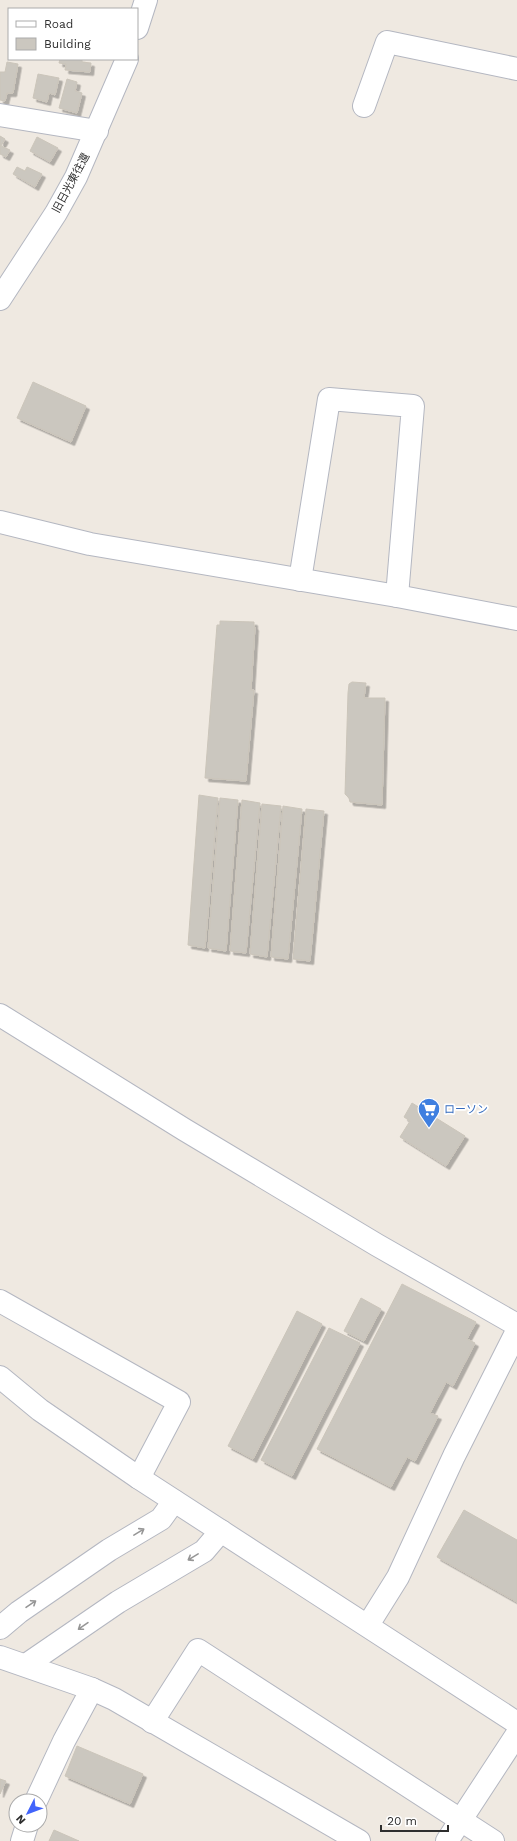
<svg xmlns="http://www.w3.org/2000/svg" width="517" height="1841" font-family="'Work Sans','Noto Sans JP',sans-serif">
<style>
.building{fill:#cbc7bf;stroke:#cbc5ba;filter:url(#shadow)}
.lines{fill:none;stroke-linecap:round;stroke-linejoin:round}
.minor-casing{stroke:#b4b7c1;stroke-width:24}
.tertiary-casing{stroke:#b4b7c1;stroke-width:24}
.minor{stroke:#fff;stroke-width:22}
.tertiary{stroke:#fff;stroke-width:22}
.oneway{stroke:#969696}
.labels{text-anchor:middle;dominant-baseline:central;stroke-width:3.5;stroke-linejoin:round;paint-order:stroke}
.street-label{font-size:11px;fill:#2e2e2e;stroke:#fff}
.shop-label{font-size:11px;fill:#366cbe;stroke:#fff;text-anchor:start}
</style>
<defs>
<filter id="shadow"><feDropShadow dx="3.5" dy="3.5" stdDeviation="0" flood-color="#0004"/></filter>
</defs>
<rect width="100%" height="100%" fill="#efe9e1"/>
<g class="building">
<polygon points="60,59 82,59 82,62 91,63 90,72 65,70 66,64 59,63"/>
<polygon points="7,62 18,64 13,93 7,93 5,101 0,100 0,72 5,72"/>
<polygon points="38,74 59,78 55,95 49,93 47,102 33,98"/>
<polygon points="67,79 77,82 75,91 82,93 77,113 59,108"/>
<polygon points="0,136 5,139 1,146 10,150 6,157 0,154"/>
<polygon points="37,137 58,148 50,162 30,151"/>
<polygon points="17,167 25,171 27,167 42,174 35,187 13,174"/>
<polygon points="33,382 86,406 71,442 17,418"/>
<polygon points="220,621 254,622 254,626 255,627 251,690 254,690 246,781 205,778 217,625 220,625"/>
<polygon points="352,682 366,683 364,698 385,698 382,805 350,802 349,798 345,794 348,693 349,684"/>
<polygon points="199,795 218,798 205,948 188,945"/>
<polygon points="220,798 238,800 226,951 208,948"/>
<polygon points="242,800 260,803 246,953 230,951"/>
<polygon points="262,804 281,806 267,957 250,954"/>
<polygon points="283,806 302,809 288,959 271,957"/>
<polygon points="306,809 324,811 310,961 293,959"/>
<polygon points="412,1103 465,1136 446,1166 400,1137 410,1121 404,1117"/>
<polygon points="402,1284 476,1322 467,1339 475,1343 453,1386 446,1382 430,1413 438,1416 415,1461 407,1457 391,1487 317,1449"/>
<polygon points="361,1298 381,1309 364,1341 344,1331"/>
<polygon points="297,1311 322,1324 253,1459 228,1446"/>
<polygon points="329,1328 360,1343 292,1476 261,1460"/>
<polygon points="464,1510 517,1540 517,1602 437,1557"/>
<polygon points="77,1746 143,1774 130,1804 65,1776"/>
<polygon points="0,1779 6,1781 0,1794"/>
<polygon points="54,1830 79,1841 49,1841"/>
</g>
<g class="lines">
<g class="minor-casing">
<g id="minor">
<polyline points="364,106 387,42 517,69"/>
<polyline points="0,115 97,131"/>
<polyline points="0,522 90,544 397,596 517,619"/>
<polyline points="300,580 329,399 413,406 397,596"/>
<polyline points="0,1015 185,1130 377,1245 517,1325"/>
<polyline points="0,1301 179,1402 139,1478"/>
<polyline points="0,1377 40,1410 139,1478 517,1723"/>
<polyline points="368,1625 398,1577 454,1456 517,1331"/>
<polyline points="0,1628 19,1612 109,1550 161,1519 174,1501"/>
<polyline points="0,1657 92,1689 114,1699 359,1841"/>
<polyline points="26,1665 118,1602 204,1551 221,1531"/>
<polyline points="152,1722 198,1650 493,1841"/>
<polyline points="36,1801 64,1741 92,1689"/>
<polyline points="22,1841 27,1825"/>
<polyline points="447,1841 517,1734"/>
</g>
</g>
<g class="tertiary-casing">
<g id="tertiary">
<polyline points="137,28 146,0"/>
<polyline points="0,299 56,213 76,177 127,59"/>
</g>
</g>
<use href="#minor" class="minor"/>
<use href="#tertiary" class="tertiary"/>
</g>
<defs><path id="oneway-shaft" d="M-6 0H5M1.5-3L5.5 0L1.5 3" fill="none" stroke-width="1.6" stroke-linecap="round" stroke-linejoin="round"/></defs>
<g class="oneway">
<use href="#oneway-shaft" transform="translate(139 1532) rotate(-31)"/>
<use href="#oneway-shaft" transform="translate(193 1557) rotate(149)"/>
<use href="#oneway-shaft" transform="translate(31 1604) rotate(-34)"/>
<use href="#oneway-shaft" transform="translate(83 1626) rotate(145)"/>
</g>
<defs>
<g id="supermarket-pin" transform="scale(1.15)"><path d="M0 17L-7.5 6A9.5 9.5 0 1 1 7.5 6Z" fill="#3f7fe0" stroke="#fff"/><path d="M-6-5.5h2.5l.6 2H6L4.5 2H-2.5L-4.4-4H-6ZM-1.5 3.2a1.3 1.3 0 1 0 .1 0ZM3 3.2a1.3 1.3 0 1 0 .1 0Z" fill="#fff"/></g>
</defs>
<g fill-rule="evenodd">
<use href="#supermarket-pin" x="429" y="1109"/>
</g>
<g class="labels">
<g class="street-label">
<text transform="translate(71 183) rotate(-62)">旧日光東往還</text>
</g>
<g class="shop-label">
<text x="444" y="1109">ローソン</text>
</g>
</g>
<rect x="8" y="8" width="130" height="52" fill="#ffffff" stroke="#ababab"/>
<rect x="16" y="21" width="20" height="6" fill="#ffffff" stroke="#ababab"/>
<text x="44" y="28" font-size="12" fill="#2e2e2e">Road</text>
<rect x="16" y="38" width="20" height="12" fill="#cbc7bf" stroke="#ababab"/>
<text x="44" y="48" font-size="12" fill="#2e2e2e">Building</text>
<g transform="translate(28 1813) rotate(228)"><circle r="19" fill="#ffffff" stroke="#ababab"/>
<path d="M0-3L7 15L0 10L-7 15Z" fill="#4264fb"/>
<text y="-6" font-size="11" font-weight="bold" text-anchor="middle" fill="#2e2e2e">N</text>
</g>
<path d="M381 1825v6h67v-6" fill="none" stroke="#2e2e2e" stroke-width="2"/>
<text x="387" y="1825" font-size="12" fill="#2e2e2e" stroke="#ffffff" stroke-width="3" paint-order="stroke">20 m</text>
</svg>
